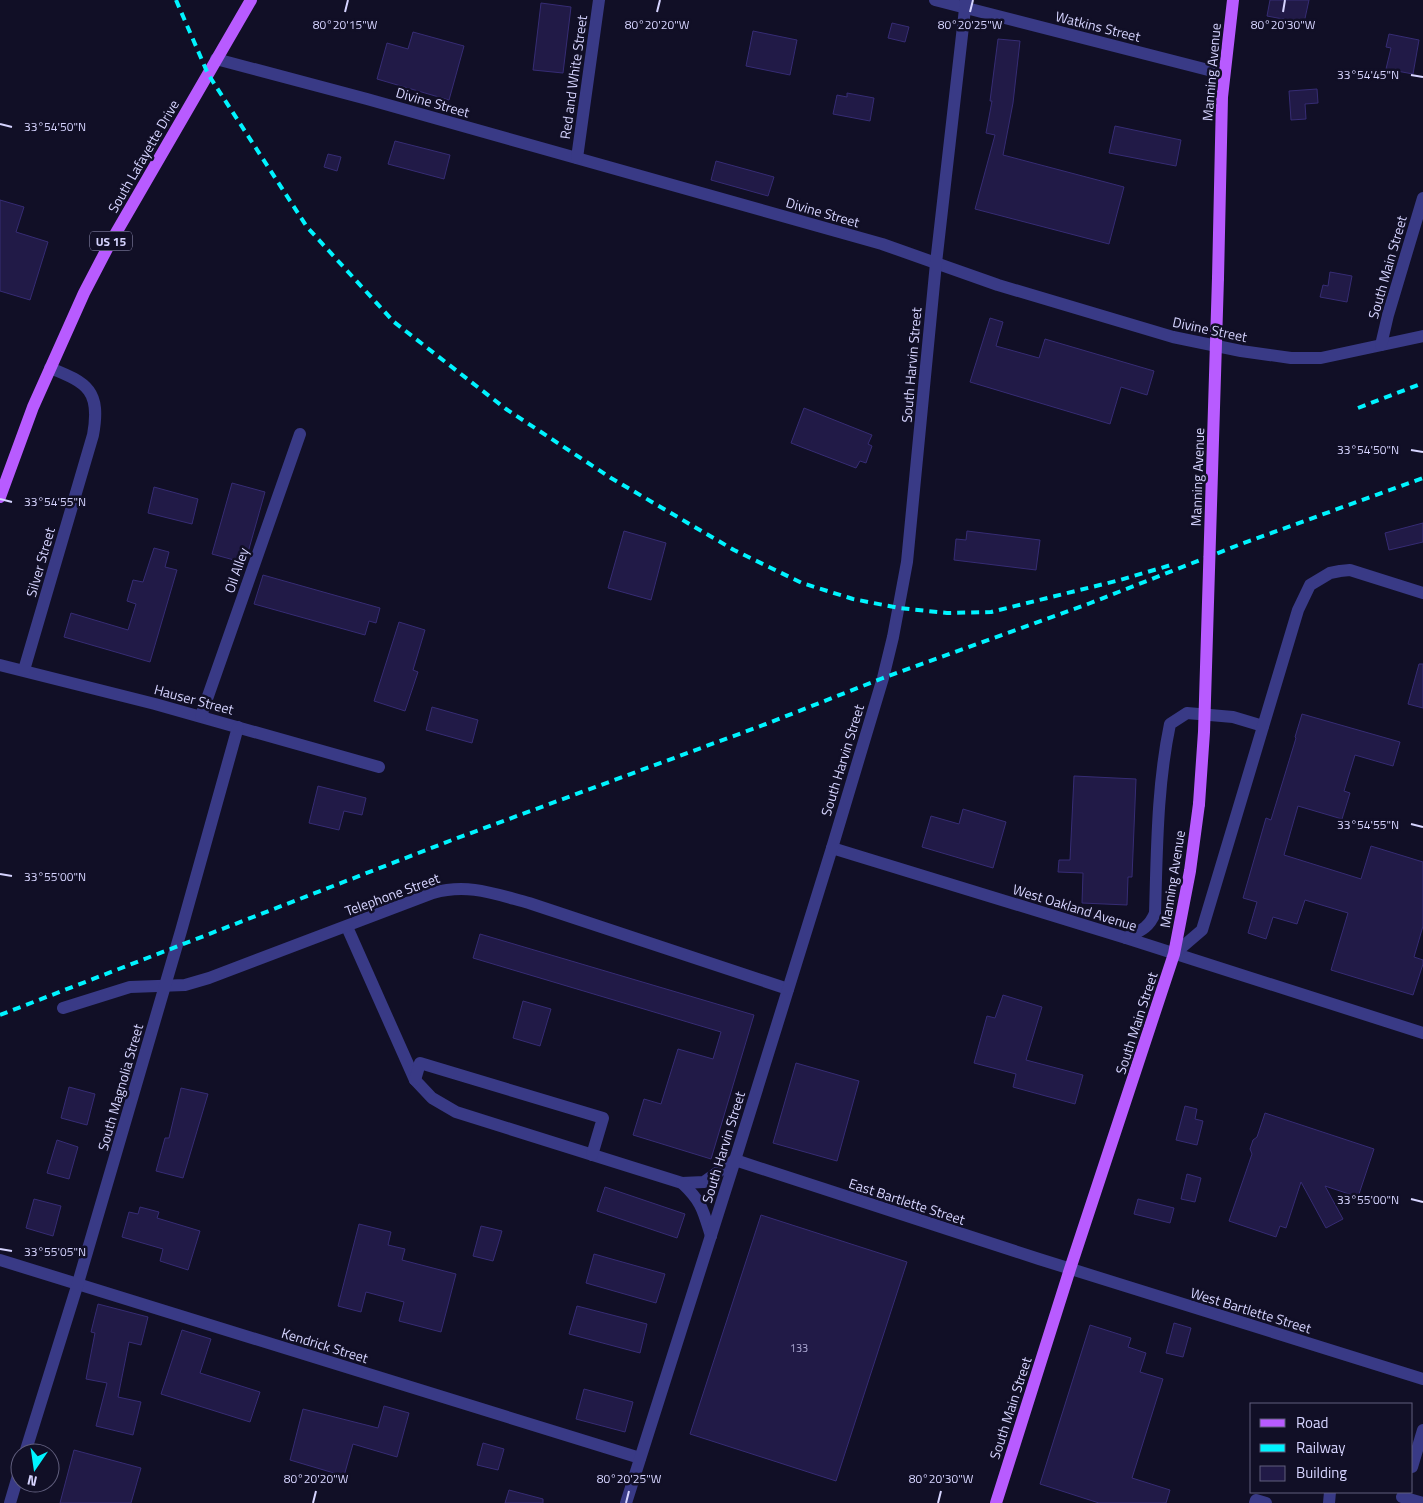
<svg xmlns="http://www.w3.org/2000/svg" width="1423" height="1503" font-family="'Titillium Web',sans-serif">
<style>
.building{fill:#211a47;stroke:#362c74}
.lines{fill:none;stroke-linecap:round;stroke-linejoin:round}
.minor{stroke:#393a86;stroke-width:12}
.major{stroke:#b85bff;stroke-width:12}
.rail{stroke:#00f4ff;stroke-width:4;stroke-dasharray:8 6;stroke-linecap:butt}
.major-bridge{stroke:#b85bff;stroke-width:12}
.ticks{fill:none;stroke:#d6d4ff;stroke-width:2}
.labels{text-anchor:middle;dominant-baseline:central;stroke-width:5;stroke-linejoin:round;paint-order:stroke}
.number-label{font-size:11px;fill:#a9a6d1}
.shield{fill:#110f26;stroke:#9b99be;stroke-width:1}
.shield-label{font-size:12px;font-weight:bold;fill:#d6d4ff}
.street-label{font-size:14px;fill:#d6d4ff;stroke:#110f26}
.ticks-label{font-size:12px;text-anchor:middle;fill:#d6d4ff;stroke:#110f26;stroke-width:5;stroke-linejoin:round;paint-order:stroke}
</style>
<rect width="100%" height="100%" fill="#110f26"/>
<g class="building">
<polygon points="1270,0 1309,0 1304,23 1267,16"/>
<polygon points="541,3 571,7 563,73 533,70"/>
<polygon points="892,23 909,27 905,42 888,38"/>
<polygon points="753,31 797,40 790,75 746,66"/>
<polygon points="413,32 464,46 449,100 377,79 387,43 408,49"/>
<polygon points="1389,34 1419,40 1413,74 1386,69 1391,48 1386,47"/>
<polygon points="998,39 1020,41 1013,103 1003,155 1124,187 1109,244 975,209 995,135 986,133 992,101 990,101"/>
<polygon points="1317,89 1318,103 1305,104 1306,119 1291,120 1289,91"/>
<polygon points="847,93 874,98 870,121 833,114 837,95 847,97"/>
<polygon points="1115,126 1181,140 1176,166 1109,153"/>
<polygon points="395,141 450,155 444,179 388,164"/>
<polygon points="328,154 341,157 337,171 324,167"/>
<polygon points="716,161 774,177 768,196 711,180"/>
<polygon points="0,200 24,207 16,232 48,242 30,300 0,291"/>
<polygon points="1330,272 1352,276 1347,302 1320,297 1323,285 1328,286"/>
<polygon points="990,318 1003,322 996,346 1039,358 1045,339 1154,371 1147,395 1121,387 1110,424 970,382"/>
<polygon points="804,408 872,435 868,444 872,446 866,463 860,461 856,468 791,443"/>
<polygon points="232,483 265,492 245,563 212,554"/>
<polygon points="154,487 198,499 192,524 148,513"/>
<polygon points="1423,523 1423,542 1389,550 1385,533"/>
<polygon points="624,531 666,543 651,600 608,588"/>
<polygon points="967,531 1040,540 1036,570 954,560 956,539 966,540"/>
<polygon points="154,548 169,552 165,567 177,570 150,662 64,637 71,613 128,630 136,604 127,601 133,580 143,582"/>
<polygon points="263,575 380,608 376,623 369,621 365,635 254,604"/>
<polygon points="399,622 425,630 413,670 418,672 405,711 374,701"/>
<polygon points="1419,664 1423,664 1423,708 1408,704"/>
<polygon points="432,707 478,720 472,743 426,730"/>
<polygon points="1302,714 1400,742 1393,766 1355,755 1344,791 1350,793 1342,819 1298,806 1284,855 1361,879 1371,846 1423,862 1423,926 1414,957 1423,960 1423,964 1413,995 1331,970 1348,913 1305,900 1297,924 1273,917 1266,939 1248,933 1257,902 1243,898 1266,818 1271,820 1296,738 1295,737"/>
<polygon points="1074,776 1136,779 1132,877 1128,877 1127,905 1082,903 1083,873 1058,872 1059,860 1070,860"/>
<polygon points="318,786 366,798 362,815 344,811 339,830 309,823"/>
<polygon points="963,809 1006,822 993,868 922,847 931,816 959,824"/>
<polygon points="480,934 754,1015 711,1159 633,1135 644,1099 661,1104 678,1049 713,1059 721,1032 473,958"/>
<polygon points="1003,995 1042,1007 1026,1060 1083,1075 1075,1104 1013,1087 1016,1074 974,1063 987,1016 995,1018"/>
<polygon points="523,1001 551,1009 540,1046 513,1038"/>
<polygon points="796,1063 859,1081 837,1161 773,1143"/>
<polygon points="69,1087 95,1094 87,1125 61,1118"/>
<polygon points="181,1088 208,1094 183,1178 156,1171 165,1138 169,1138"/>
<polygon points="1185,1106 1197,1109 1195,1119 1203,1121 1197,1145 1176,1140"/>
<polygon points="1265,1113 1374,1149 1358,1197 1325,1186 1343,1219 1326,1228 1301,1182 1286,1228 1280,1226 1276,1237 1229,1221 1252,1154 1250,1149 1253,1140 1257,1137"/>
<polygon points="57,1140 78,1147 69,1179 47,1173"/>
<polygon points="1187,1174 1201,1178 1195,1202 1181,1199"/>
<polygon points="605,1187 685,1214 677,1238 597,1211"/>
<polygon points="34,1199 61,1206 53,1236 26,1228"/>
<polygon points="1138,1199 1174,1208 1170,1223 1134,1214"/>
<polygon points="140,1207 159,1212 157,1218 200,1231 188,1270 160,1261 163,1249 122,1237 129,1212 138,1214"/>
<polygon points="761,1215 907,1262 836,1481 690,1434"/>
<polygon points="359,1224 391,1232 388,1245 405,1249 402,1260 456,1274 441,1332 399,1321 404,1302 366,1292 361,1312 338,1306"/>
<polygon points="481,1226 502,1231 493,1261 473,1256"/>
<polygon points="594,1254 665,1274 656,1303 586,1283"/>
<polygon points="98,1304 148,1317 141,1345 129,1342 118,1397 141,1402 133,1435 96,1426 107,1383 86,1379 95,1333 91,1332"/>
<polygon points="577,1306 647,1324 640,1353 569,1334"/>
<polygon points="1174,1323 1191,1328 1183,1357 1166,1353"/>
<polygon points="1090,1325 1131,1338 1128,1347 1146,1353 1140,1372 1163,1379 1132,1478 1170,1490 1166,1503 1099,1503 1040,1484"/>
<polygon points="182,1330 211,1339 200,1373 260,1392 250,1422 161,1394"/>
<polygon points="584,1389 633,1402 625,1432 576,1419"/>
<polygon points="384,1406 409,1413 397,1457 353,1444 344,1476 290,1460 303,1409 378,1428"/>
<polygon points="483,1443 504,1449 498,1470 477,1465"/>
<polygon points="74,1450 141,1468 131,1503 60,1503"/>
<polygon points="509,1490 543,1499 543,1503 505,1503"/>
</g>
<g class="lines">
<g class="minor">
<polyline points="935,0 1224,74"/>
<polyline points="216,59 367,99 882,244 998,285 1173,337 1241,351 1291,358 1321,358 1423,336"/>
<polyline points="577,158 599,0"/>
<polyline points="1381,345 1388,315 1423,198"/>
<polyline points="0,665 155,704 379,767"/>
<path d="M 24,670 L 93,435 C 101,391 88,383 50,368"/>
<polyline points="201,716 300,434"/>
<polyline points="832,848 1126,938 1423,1033"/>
<polyline points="347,927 415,1080 432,1098 456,1112 682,1183 704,1182 735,1160 1039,1259 1423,1379"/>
<path d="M 1126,938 C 1140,931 1149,928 1155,913 C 1157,850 1157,786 1170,724 L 1187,713 L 1233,717 L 1263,726"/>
<polyline points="1174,954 1202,930 1298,610 1310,585 1330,573 1340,571 1350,570 1423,593"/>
<path d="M 63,1008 L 130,987 L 185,985 L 209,978 L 433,893 C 468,883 495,894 529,903 L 788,989"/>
<polyline points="415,1080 420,1063 603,1118 592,1155"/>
<path d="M 682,1183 C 702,1202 703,1210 711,1236"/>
<polyline points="0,1260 640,1458"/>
<polyline points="25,1453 78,1283 181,931 238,727"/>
<polyline points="1412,1467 1423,1430"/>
<polyline points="1402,1497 1423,1503"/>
<polyline points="10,1503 20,1469"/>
<polyline points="626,1503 735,1160 832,848 883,678 893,637 907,562 936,263 966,0"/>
<polyline points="1255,1503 1256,1500 1266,1503"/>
<polyline points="1329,1503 1330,1492"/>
</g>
<g class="major">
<polyline points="1218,278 1222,97 1233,0"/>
<polyline points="0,497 33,407 84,293 109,245 251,0"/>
<polyline points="996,1503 1070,1269 1174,954 1190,871 1199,804"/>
</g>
<g class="rail">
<polyline points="176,0 208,74 307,227 394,322 506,409 611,478 734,550 802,583 853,599 899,608 947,613 991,612 1120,580 1171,565"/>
<polyline points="1358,408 1423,383"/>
<polyline points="0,1015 452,840 766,724 883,678 1088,604 1241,544 1423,478"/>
</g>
<polyline class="major-bridge" points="1199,804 1204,732 1218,278"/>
</g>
<path class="ticks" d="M 345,12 L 348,0M 657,12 L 660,0M 970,12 L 973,0M 1283,12 L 1285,0M 1411,75 L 1423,77M 0,124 L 12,127M 1411,450 L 1423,452M 0,499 L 12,502M 1411,824 L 1423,827M 0,874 L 12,876M 1411,1199 L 1423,1202M 0,1249 L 12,1251M 313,1503 L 316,1491M 626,1503 L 629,1491M 938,1503 L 941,1491"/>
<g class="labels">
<g class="number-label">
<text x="799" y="1348">133</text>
</g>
<rect class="shield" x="90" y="231.5" width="42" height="19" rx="4"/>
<g class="shield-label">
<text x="111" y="241">US 15</text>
</g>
<g class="street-label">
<text transform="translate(1098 26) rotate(14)">Watkins Street</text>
<text transform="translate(1211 72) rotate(-85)">Manning Avenue</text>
<text transform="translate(573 77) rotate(-82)">Red and White Street</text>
<text transform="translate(433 102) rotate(16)">Divine Street</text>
<text transform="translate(143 156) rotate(-60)">South Lafayette Drive</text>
<text transform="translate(823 212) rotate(16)">Divine Street</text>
<text transform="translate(1387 267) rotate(-74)">South Main Street</text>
<text transform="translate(1210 329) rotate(12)">Divine Street</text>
<text transform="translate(911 365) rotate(-85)">South Harvin Street</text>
<text transform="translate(1197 477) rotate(-88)">Manning Avenue</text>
<text transform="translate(40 562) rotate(-74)">Silver Street</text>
<text transform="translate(236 570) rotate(-71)">Oil Alley</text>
<text transform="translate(194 699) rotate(15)">Hauser Street</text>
<text transform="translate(842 760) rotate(-73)">South Harvin Street</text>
<text transform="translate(1172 879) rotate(-81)">Manning Avenue</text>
<text transform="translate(392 894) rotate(-20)">Telephone Street</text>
<text transform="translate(1075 907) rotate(17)">West Oakland Avenue</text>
<text transform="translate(1136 1023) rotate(-72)">South Main Street</text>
<text transform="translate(120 1087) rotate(-74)">South Magnolia Street</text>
<text transform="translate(723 1147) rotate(-73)">South Harvin Street</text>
<text transform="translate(907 1201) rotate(18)">East Bartlette Street</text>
<text transform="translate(1251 1310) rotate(17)">West Bartlette Street</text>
<text transform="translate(325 1345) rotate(17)">Kendrick Street</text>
<text transform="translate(1010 1408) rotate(-72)">South Main Street</text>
</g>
</g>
<g class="ticks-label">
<text x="345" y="29">80°20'15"W</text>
<text x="657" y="29">80°20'20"W</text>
<text x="970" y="29">80°20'25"W</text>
<text x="1283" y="29">80°20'30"W</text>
<text x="1368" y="79">33°54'45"N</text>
<text x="55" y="131">33°54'50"N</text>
<text x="1368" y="454">33°54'50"N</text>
<text x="55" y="506">33°54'55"N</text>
<text x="1368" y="829">33°54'55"N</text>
<text x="55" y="881">33°55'00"N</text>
<text x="1368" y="1204">33°55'00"N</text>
<text x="55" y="1256">33°55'05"N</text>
<text x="316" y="1483">80°20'20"W</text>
<text x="629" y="1483">80°20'25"W</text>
<text x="941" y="1483">80°20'30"W</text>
</g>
<rect x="1250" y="1403" width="162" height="90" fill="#110f26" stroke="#605e7d"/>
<rect x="1260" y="1419" width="25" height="8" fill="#b85bff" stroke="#605e7d"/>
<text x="1296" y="1428" font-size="15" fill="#d6d4ff">Road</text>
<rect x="1260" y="1444" width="25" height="8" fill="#00f4ff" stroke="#605e7d"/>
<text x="1296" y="1453" font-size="15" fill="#d6d4ff">Railway</text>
<rect x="1260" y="1466" width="25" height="15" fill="#211a47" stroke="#605e7d"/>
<text x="1296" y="1478" font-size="15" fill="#d6d4ff">Building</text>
<g transform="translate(35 1468) rotate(193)"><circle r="24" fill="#110f26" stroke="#605e7d"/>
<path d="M0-4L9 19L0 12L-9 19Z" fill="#00f4ff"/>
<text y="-8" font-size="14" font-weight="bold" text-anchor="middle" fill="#d6d4ff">N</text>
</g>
</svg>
